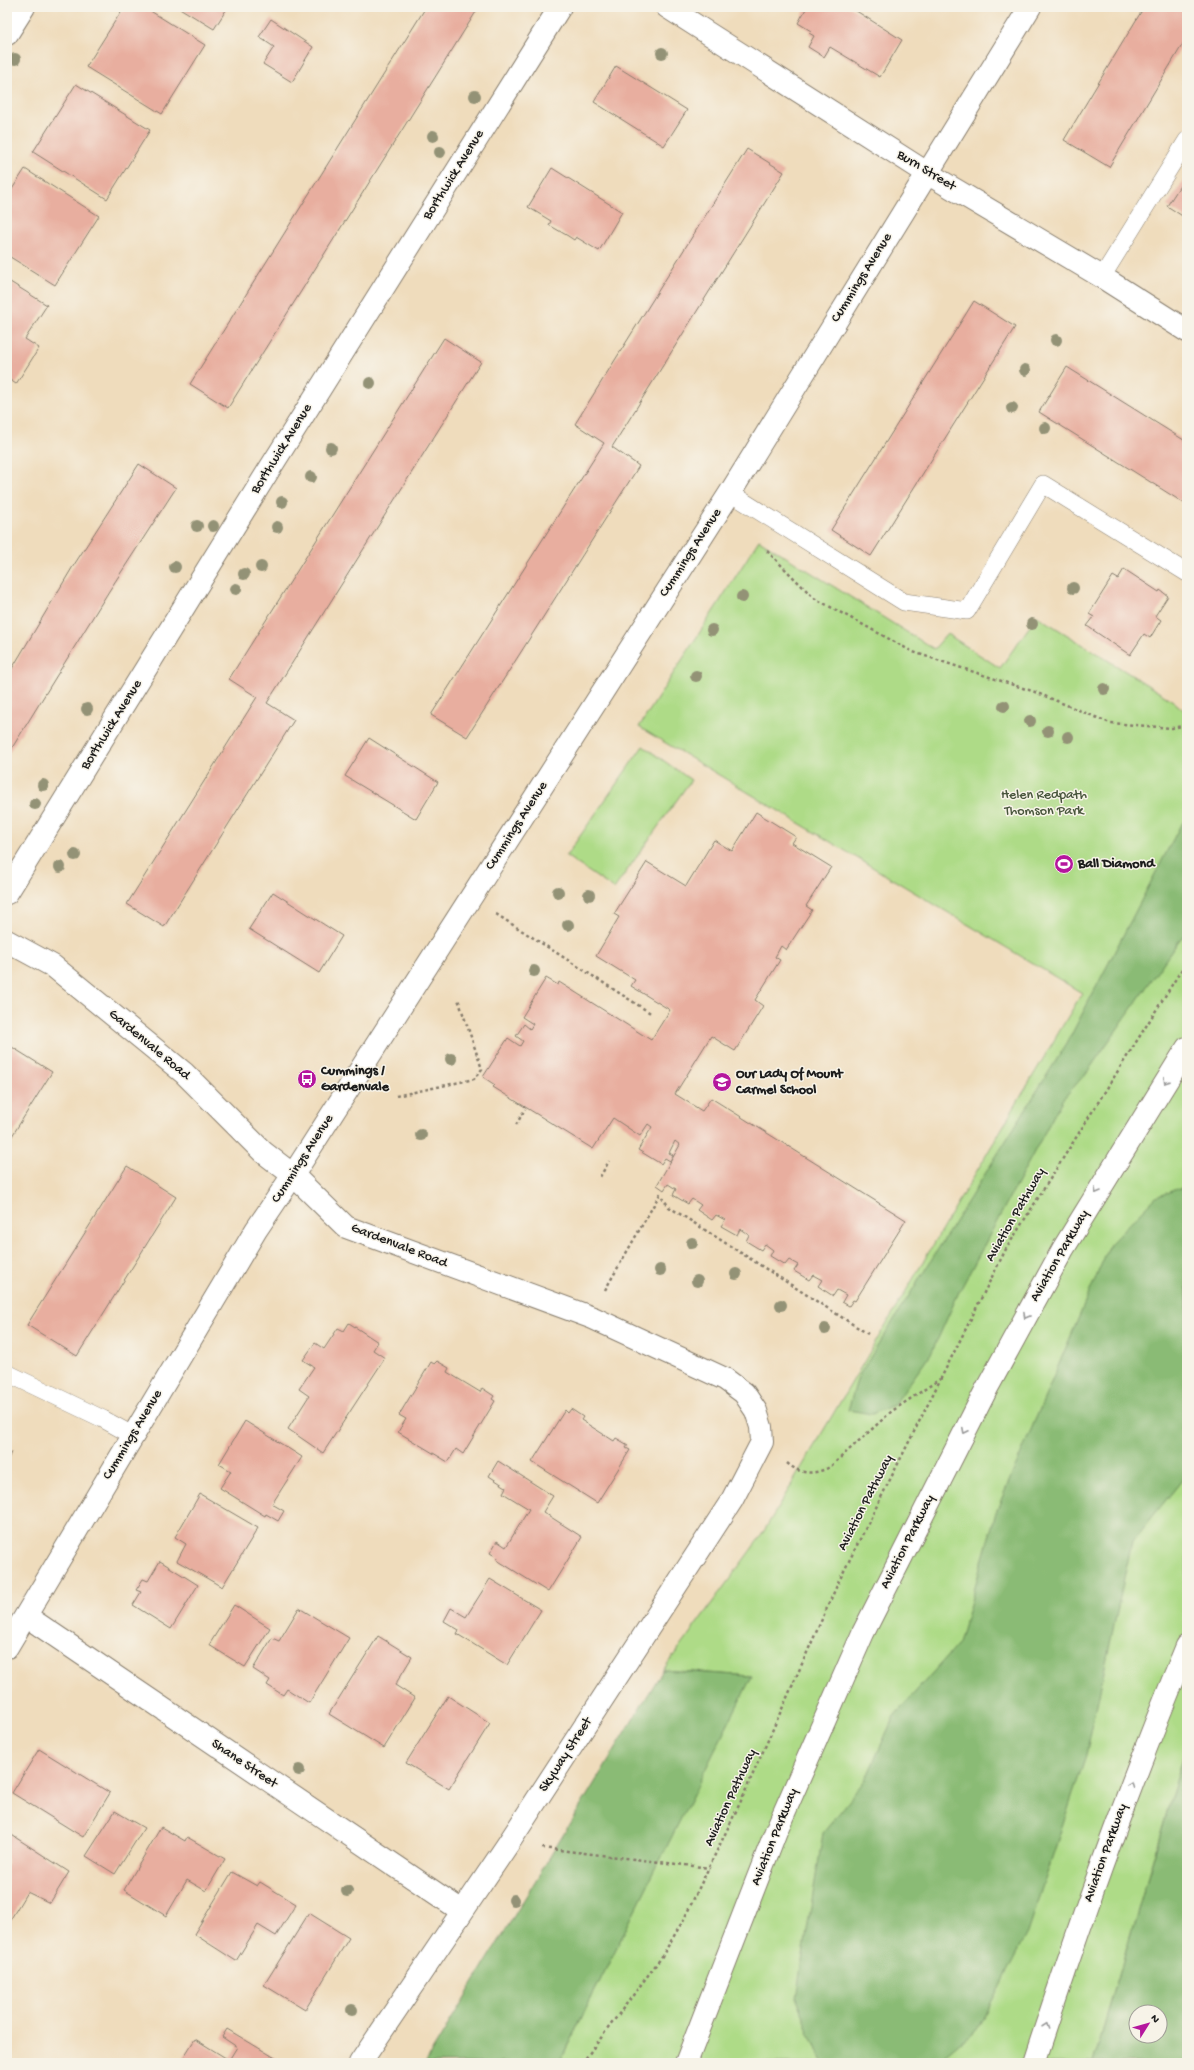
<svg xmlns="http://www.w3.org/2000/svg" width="1194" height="2070" font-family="'Gochi Hand',sans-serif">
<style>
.green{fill:#aedb87;stroke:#657c52}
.forest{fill:#8abb74;stroke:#536c48;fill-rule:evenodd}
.building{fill:#e8ae9f}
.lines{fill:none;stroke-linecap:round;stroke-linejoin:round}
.lane-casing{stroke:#867c6c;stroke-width:18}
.street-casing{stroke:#867c6c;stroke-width:24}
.secondary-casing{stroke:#867c6c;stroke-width:24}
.primary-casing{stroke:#867c6c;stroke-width:24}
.path{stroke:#867c6c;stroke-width:2.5;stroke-dasharray:3 3;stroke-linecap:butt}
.lane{stroke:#fff;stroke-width:17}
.street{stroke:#fff;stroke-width:22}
.secondary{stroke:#fff;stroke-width:22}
.primary{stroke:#fff;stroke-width:22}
.tree{fill:#939276}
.oneway{stroke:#999}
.labels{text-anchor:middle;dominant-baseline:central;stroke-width:3;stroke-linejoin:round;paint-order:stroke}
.street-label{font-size:14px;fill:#1c1c1c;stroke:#f7f3e8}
.park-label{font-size:14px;fill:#48553c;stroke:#f7f3e8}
.poi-label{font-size:14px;font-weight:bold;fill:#1c1c1c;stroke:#f7f3e8;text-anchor:start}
</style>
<rect width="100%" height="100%" fill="#f7f3e8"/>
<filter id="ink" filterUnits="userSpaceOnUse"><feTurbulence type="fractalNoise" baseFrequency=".025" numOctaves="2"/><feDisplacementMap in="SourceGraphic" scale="8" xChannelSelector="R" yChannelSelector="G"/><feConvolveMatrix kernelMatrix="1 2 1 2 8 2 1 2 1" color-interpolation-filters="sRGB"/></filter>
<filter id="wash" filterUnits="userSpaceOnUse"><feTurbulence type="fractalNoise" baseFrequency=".012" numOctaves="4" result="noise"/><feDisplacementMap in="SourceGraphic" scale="16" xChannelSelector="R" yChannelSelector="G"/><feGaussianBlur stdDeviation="0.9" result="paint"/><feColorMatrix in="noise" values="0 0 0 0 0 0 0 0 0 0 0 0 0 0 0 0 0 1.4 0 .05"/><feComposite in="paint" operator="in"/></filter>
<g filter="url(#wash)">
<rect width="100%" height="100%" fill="#efdcbc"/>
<g class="green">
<polygon points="759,540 934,649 947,634 1000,668 1037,616 1173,701 1187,713 1187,1744 1093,2063 559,2063 751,1676 663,1670 761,1536 1082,993 639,727"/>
<polygon points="643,746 691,780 614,889 566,856"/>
</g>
<g class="forest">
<polygon points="1187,818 1187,933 1180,939 1088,1071 1062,1100 958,1294 932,1352 894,1405 872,1414 848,1410 858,1377 1067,1043 1180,826"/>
<polygon points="1187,1185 1187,1474 1132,1542 1086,1755 1027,1933 979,2026 935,2063 826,2063 821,2060 796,1998 823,1833 865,1781 894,1716 959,1643 996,1512 1110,1244 1156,1197"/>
<polygon points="663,1670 752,1676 559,2063 425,2063"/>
<path d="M 1187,1744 L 1187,2063 L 1093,2063 ZM 1136,2012 L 1160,2012 L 1160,2036 L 1136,2036 Z"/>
</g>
<g id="blocks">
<g class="building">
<polygon points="124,7 144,7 205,45 162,114 86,67"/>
<polygon points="178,7 228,7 214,29"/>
<polygon points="426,7 479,7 228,408 190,384"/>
<polygon points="807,7 850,7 902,40 880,77 830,47 824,57 808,47 814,36 809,33 811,31 798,23"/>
<polygon points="1144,7 1187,7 1187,37 1109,167 1064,140"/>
<polygon points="271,19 313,47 292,82 263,64 274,47 259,37"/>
<polygon points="616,66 687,110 664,146 594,102"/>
<polygon points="76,84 150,130 107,199 33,152"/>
<polygon points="747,149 784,172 612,447 639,466 467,737 431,715 604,443 575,424"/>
<polygon points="552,168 622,212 599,251 576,237 574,240 568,236 549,225 551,221 528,207"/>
<polygon points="25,169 99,216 55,285 7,255 7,197"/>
<polygon points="1187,175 1187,219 1167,206"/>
<polygon points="7,280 47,305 25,339 39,348 16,384 7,378"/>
<polygon points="974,301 1015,327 871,556 831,530"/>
<polygon points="444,338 481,362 267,703 294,720 164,927 127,904 257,697 229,679"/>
<polygon points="1067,367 1187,442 1187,505 1039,412"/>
<polygon points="139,464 176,488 109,591 7,756 7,677 72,568"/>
<polygon points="1124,569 1159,592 1160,590 1168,596 1155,616 1161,620 1150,638 1144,634 1130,655 1087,626 1094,617 1089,614 1113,576 1118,579"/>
<polygon points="369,738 438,782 416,819 345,776"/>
<polygon points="756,812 796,837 792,843 831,867 806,906 812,910 786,950 781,946 775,957 780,960 755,1000 763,1006 735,1051 711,1036 675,1094 702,1111 711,1098 906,1220 855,1301 853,1300 849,1306 842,1302 846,1295 837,1290 833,1296 818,1286 822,1280 813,1275 809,1280 794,1271 798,1265 789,1260 785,1265 770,1256 773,1250 765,1244 761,1250 746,1241 749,1235 740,1229 737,1235 721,1226 725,1220 716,1215 712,1220 697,1210 701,1205 692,1199 688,1204 673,1195 676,1189 668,1184 664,1190 657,1185 680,1145 675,1141 669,1153 673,1155 670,1161 665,1158 661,1164 638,1150 652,1127 648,1124 640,1136 613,1118 593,1149 493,1087 495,1085 483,1077 508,1038 520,1046 523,1041 516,1036 524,1024 530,1029 533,1024 522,1017 546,978 558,985 559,982 651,1040 670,1010 631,986 635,980 596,956 619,917 614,914 647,862 686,886 714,840 732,851"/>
<polygon points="273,892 342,936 319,973 249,929"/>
<polygon points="7,1044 52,1072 7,1144"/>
<polygon points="127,1166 176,1197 77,1356 27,1325"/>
<polygon points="349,1323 378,1342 373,1350 385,1358 323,1453 288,1429 309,1396 299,1389 314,1367 303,1360 315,1343 324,1349 338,1328 344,1331"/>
<polygon points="437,1361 449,1368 447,1372 480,1392 482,1388 494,1396 492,1399 495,1401 463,1454 456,1449 448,1462 398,1432 406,1419 399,1415 431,1362 434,1364"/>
<polygon points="571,1409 583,1417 581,1420 614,1441 616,1438 628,1445 626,1448 630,1450 597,1503 532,1462 565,1410 568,1413"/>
<polygon points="245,1421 302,1457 272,1504 284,1511 278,1521 266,1514 265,1516 220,1488 231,1471 219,1464"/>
<polygon points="7,1450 11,1452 7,1462"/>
<polygon points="498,1461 553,1496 543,1512 582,1537 548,1592 497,1560 498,1558 490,1553 497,1541 506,1547 529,1509 503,1493 506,1487 489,1476"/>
<polygon points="200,1494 258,1528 222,1587 177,1561 186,1544 175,1537"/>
<polygon points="160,1561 198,1585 171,1629 133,1605 141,1592 136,1590 143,1579 148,1581"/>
<polygon points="490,1579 541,1610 507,1665 457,1634 459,1630 444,1621 451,1608 466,1617"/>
<polygon points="234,1605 270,1628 245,1667 209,1645"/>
<polygon points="299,1608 349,1638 309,1703 287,1689 283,1695 267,1685 270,1680 253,1669 272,1638 279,1641"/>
<polygon points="378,1636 412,1657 395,1685 415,1698 384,1748 329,1714"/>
<polygon points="448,1696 490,1723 449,1789 406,1763"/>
<polygon points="39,1749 110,1793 83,1837 12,1793"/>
<polygon points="115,1811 144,1828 115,1874 86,1856"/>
<polygon points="161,1827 185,1841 187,1837 225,1859 206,1891 187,1880 166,1916 124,1890"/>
<polygon points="7,1832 69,1872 50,1903 27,1892 9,1922 7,1921"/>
<polygon points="232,1872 257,1886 260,1882 296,1904 276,1936 258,1925 236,1961 194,1934"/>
<polygon points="309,1913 349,1938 305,2010 264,1985"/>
<polygon points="227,2029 277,2059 275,2063 180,2063 195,2039 229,2060 237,2047 222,2037"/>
</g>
</g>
</g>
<g filter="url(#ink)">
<use href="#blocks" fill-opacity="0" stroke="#867c6c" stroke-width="1"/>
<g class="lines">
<g class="lane-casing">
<g id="lane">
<polyline points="1102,277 1187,140"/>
<polyline points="730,493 904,602 967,611 1043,484 1187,573"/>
<polyline points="7,1373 103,1419 132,1435"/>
</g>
</g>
<g class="street-casing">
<g id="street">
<polyline points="667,7 927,173 1102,277 1187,331"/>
<polyline points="7,34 24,7"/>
<polyline points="7,893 267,473 560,7"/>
<polyline points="7,941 53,966 184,1073 263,1152 293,1175 346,1227 593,1318 725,1379 744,1393 756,1411 761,1427 762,1442 732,1500 508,1844 360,2063"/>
<polyline points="26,1616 462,1911"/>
</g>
</g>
<g class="secondary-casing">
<polyline id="secondary" points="7,1647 256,1230 293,1175 730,493 1030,7"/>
</g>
<g class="primary-casing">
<g id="primary">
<polyline points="686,2063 776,1831 863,1633 987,1388 1063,1249 1187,1048"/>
<path d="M 1034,2063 C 1080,1922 1130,1783 1187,1646"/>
</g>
</g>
<g class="path">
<polyline points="767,551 814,598 913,652 1035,692 1110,723 1172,728 1187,725"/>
<polyline points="496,914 652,1014"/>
<polyline points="396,1096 474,1079 482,1069 458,999"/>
<polyline points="516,1125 525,1109"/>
<polyline points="600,1177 609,1161"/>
<polyline points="605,1290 660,1194 669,1207 868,1334"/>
<path d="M 787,1463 C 801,1475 814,1475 830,1467 L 892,1411 L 940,1379"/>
<polyline points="542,1848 710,1868"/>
<polyline points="582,2063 661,1958 684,1919 740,1803 839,1581 1006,1249 1187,961"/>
</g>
<use href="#lane" class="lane"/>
<use href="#street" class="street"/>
<use href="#secondary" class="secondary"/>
<use href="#primary" class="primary"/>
</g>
<g class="tree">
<circle cx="662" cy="53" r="6"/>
<circle cx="15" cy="59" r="6"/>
<circle cx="475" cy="96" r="6"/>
<circle cx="433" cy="136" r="6"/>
<circle cx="440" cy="152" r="6"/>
<circle cx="1056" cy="340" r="6"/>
<circle cx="1025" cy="370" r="6"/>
<circle cx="370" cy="383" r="6"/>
<circle cx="1012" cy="408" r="6"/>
<circle cx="1045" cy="428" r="6"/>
<circle cx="331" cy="448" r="6"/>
<circle cx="311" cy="477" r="6"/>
<circle cx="282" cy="502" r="6"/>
<circle cx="197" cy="526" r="6"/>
<circle cx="213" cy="526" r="6"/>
<circle cx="277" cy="527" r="6"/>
<circle cx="175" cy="567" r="6"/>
<circle cx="261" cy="567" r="6"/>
<circle cx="244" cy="574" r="6"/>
<circle cx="1073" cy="588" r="6"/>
<circle cx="236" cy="589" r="6"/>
<circle cx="742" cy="597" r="6"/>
<circle cx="1032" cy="624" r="6"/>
<circle cx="712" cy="630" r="6"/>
<circle cx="696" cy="676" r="6"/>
<circle cx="1104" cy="689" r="6"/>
<circle cx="1004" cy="706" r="6"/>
<circle cx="87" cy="709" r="6"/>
<circle cx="1030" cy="721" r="6"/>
<circle cx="1048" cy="731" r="6"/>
<circle cx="1068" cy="737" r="6"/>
<circle cx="43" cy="785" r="6"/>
<circle cx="35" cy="804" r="6"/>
<circle cx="75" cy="855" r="6"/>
<circle cx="60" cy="867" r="6"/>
<circle cx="558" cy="892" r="6"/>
<circle cx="589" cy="895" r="6"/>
<circle cx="568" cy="925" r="6"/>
<circle cx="534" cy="971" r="6"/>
<circle cx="451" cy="1059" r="6"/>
<circle cx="421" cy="1135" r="6"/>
<circle cx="692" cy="1243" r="6"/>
<circle cx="660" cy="1270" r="6"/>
<circle cx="736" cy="1274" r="6"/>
<circle cx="697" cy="1281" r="6"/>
<circle cx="781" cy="1305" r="6"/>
<circle cx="825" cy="1329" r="6"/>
<circle cx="299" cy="1770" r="6"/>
<circle cx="347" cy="1891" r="6"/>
<circle cx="514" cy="1900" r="6"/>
<circle cx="352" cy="2010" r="6"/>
</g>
<defs><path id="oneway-chevron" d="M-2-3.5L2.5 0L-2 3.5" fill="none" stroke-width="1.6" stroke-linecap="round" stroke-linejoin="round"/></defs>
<g class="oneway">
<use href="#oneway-chevron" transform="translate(1166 1081) rotate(122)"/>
<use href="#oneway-chevron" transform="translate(1097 1191) rotate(121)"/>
<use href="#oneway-chevron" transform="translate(1026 1316) rotate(119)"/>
<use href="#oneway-chevron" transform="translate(965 1431) rotate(117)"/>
<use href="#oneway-chevron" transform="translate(1131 1785) rotate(-69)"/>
<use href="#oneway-chevron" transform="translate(1046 2026) rotate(-71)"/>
</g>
</g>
<defs>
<g id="stadium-disc" transform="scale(1)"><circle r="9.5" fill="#b5179e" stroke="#f7f3e8"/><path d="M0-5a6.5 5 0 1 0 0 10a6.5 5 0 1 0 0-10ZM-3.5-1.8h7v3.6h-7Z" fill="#fff"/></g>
<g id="bus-disc" transform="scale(1)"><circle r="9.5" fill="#b5179e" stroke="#f7f3e8"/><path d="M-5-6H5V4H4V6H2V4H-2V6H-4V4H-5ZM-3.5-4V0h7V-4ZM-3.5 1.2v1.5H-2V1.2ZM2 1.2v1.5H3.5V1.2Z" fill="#fff"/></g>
<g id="school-disc" transform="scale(1)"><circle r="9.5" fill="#b5179e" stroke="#f7f3e8"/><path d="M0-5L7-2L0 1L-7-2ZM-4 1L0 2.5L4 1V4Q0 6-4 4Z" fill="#fff"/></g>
</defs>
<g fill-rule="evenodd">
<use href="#stadium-disc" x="1064" y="864"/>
<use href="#bus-disc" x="307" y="1079"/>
<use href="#school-disc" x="722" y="1082"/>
</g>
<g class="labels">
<g class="street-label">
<text transform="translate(926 171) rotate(31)">Burn Street</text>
<text transform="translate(454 175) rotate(-58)">Borthwick Avenue</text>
<text transform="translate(862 278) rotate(-58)">Cummings Avenue</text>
<text transform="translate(282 449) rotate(-58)">Borthwick Avenue</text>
<text transform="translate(691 553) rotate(-57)">Cummings Avenue</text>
<text transform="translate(112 725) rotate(-58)">Borthwick Avenue</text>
<text transform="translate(517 826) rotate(-57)">Cummings Avenue</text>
<text transform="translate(149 1045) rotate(40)">Gardenvale Road</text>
<text transform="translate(303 1159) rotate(-57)">Cummings Avenue</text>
<text transform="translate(1016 1215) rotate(-60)">Aviation Pathway</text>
<text transform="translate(399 1246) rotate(21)">Gardenvale Road</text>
<text transform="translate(1060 1256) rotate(-60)">Aviation Parkway</text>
<text transform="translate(133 1435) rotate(-59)">Cummings Avenue</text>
<text transform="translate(866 1503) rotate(-63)">Aviation Pathway</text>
<text transform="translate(908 1542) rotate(-63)">Aviation Parkway</text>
<text transform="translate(566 1755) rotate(-57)">Skyway Street</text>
<text transform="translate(244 1764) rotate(34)">Shane Street</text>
<text transform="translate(731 1798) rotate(-65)">Aviation Pathway</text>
<text transform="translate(775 1837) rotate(-68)">Aviation Parkway</text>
<text transform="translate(1106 1853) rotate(-70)">Aviation Parkway</text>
</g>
<g class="park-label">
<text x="1044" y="795">Helen Redpath<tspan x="1044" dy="16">Thomson Park</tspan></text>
</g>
<g class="poi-label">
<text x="1078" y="864">Ball Diamond</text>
<text x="321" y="1071">Cummings /<tspan x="321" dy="16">Gardenvale</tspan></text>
<text x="736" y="1074">Our Lady Of Mount<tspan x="736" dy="16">Carmel School</tspan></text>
</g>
</g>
<rect width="1194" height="2070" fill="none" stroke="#f7f3e8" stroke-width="24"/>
<g transform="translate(1148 2024) rotate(53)"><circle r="19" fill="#f7f3e8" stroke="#9f9d96"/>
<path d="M0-3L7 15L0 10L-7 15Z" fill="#b5179e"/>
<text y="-6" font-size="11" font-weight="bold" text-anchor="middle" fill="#1c1c1c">N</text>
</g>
</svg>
